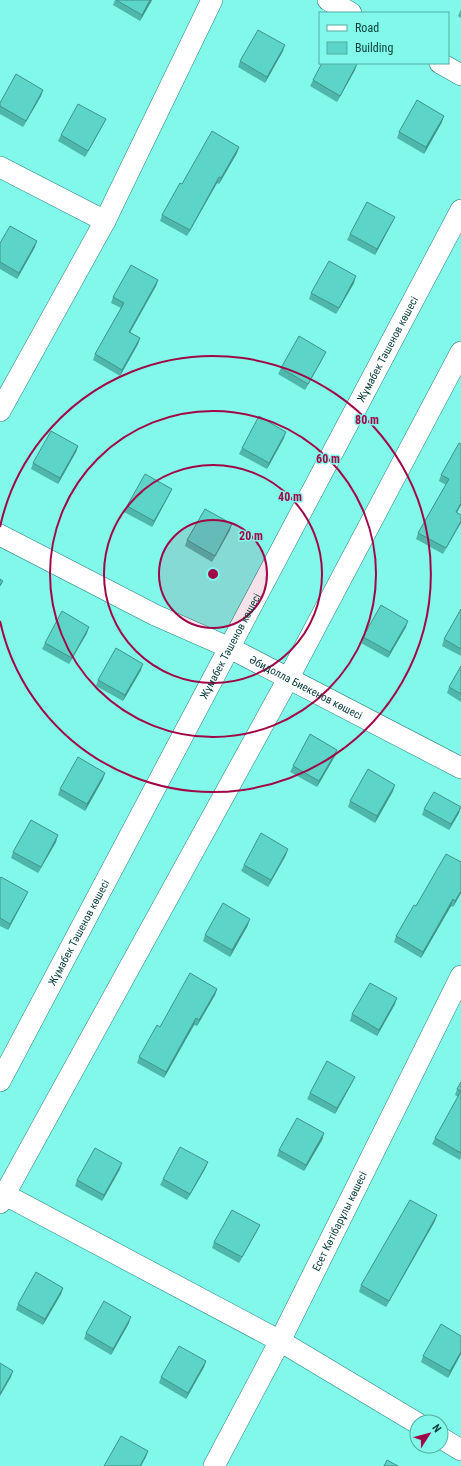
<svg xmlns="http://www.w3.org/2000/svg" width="461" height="1466" font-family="'Roboto Condensed',sans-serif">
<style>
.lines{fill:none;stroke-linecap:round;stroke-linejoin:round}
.minor-casing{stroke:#27867d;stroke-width:22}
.minor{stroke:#fff;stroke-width:21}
.wall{fill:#4fb6ab}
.shaded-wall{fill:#40948b}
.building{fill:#5cd4c7;stroke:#40948b}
.ring{fill:none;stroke:#a10748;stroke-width:2}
.labels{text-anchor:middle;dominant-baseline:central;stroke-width:3;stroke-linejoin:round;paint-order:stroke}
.street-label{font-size:11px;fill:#073e39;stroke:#82f8ea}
.centre{fill:#a10748;stroke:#82f8ea;stroke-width:2}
.ring-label{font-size:12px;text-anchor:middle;font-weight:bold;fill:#a10748;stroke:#82f8ea;stroke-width:3;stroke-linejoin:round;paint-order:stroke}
</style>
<rect width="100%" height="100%" fill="#82f8ea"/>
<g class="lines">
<g class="minor-casing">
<g id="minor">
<polyline points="328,0 351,13"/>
<polyline points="440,63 461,75"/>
<polyline points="0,167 105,221"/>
<polyline points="0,411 105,221 212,0"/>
<path id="s1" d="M 0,535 L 155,615 L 230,648 L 461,768"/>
<path id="s2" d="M 0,1081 L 461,210"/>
<polyline points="0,1192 280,1341 417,1423"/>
<polyline points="0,1203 288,679 461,352"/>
<polyline points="441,1438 461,1450"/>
<path id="s3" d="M 214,1466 L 280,1341 L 461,976"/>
</g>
</g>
<use href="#minor" class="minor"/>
</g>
<g class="wall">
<polygon points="115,0 152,0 140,21 113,5"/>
<polygon points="461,9 461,18 458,16"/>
<polygon points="283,51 265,83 238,67 240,61"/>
<polygon points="355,70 337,102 310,86 313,80"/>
<polygon points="43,90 41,96 23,127 0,114 0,103"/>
<polygon points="106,119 103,125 85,157 58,141 61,135"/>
<polygon points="442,122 424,154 397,138 399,132"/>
<polygon points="239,147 237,153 219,184 217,183 187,236 160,221 162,215 182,184"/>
<polygon points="395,217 392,223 375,255 347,240 350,234"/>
<polygon points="0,243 35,247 17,279 0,269"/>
<polygon points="158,280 156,286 130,332 140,338 138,344 120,376 93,360 95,354 121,308 111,303 113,297"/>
<polygon points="354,283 336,314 309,299 311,293"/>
<polygon points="323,358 305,390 278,374 281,368"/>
<polygon points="284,438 267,469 239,454 242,448"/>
<polygon points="459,443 461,505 457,513 461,515 443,554 416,539 418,533 446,485 439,481 441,475"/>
<polygon points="78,446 76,452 58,484 31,469 33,463"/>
<polygon points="172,489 169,495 152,527 124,512 127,506"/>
<polygon points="230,530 212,562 185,546 187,540"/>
<polygon points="461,609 461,656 442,646 444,639"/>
<polygon points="406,627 388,658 361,643 363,637"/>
<polygon points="87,633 69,664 42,649 45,643"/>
<polygon points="461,666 461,702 447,693 449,687"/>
<polygon points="141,670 123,701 96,686 98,680"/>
<polygon points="337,750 335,756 317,787 290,772 293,766"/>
<polygon points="103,779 85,811 58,795 60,789"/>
<polygon points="393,791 375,823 348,807 350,801"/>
<polygon points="424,809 459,813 449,830 422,815"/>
<polygon points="56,842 38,873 11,858 13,852"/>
<polygon points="286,855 268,887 241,871 244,865"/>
<polygon points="0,878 25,898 8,930 0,926"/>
<polygon points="461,893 453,907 451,906 421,958 394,942 396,936 416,906"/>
<polygon points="248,925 230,957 203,941 205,935"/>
<polygon points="217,989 215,995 197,1026 194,1025 164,1078 137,1063 139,1057 160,1027"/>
<polygon points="395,1004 377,1036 350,1021 352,1014"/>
<polygon points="355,1077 352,1083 335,1114 307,1099 310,1093"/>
<polygon points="461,1082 461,1157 460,1160 432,1144 435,1138 458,1097 455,1095 457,1089"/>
<polygon points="324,1133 322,1140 304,1171 277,1156 279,1150"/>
<polygon points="208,1162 205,1169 187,1200 160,1185 163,1179"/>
<polygon points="120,1169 102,1201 75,1186 77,1180"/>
<polygon points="435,1221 386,1307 359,1292 361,1285"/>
<polygon points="260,1225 257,1231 239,1263 212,1248 214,1242"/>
<polygon points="63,1288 61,1294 43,1325 16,1310 18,1304"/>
<polygon points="129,1323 111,1355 84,1339 86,1333"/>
<polygon points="461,1336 461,1354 448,1378 421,1362 423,1356"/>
<polygon points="206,1361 204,1367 186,1399 159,1383 161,1377"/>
</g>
<g class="shaded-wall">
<polygon points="150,0 152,0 140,21 142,15"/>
<polygon points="285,45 283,51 265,83 267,77"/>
<polygon points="357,64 355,70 337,102 340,96"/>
<polygon points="43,90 41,96 23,127 26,121"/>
<polygon points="444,116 442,122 424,154 426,147"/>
<polygon points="106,119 103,125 85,157 88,151"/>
<polygon points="239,147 237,153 219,184 221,178"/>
<polygon points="219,177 217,183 187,236 190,230"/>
<polygon points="395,217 392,223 375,255 377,249"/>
<polygon points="37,241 35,247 17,279 19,273"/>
<polygon points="356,276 354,283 336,314 339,308"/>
<polygon points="158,280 156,286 127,338 129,332"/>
<polygon points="140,338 138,344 120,376 122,370"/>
<polygon points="326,352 323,358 305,390 308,384"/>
<polygon points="286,432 284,438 267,469 269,463"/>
<polygon points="78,446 76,452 58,484 60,478"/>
<polygon points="172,489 169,495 152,527 154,521"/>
<polygon points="461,503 461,505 453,518 456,512"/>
<polygon points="461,521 461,523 443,554 446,548"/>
<polygon points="232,524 230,530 212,562 215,556"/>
<polygon points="408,621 406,627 388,658 390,652"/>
<polygon points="89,627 87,633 69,664 72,658"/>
<polygon points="143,664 141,670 123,701 125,695"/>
<polygon points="337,750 335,756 317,787 319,781"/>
<polygon points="105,773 103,779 85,811 87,804"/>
<polygon points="395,785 393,791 375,823 377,816"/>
<polygon points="461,807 459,813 449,830 451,824"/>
<polygon points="58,835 56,842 38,873 41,867"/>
<polygon points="288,849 286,855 268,887 271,880"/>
<polygon points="461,891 461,893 453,907 455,901"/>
<polygon points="28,892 25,898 8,930 10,924"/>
<polygon points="453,899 451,906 421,958 423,952"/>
<polygon points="250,919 248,925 230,957 232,950"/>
<polygon points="217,989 215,995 197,1026 199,1020"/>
<polygon points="397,998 395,1004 377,1036 379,1030"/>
<polygon points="196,1018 194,1025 164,1078 166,1072"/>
<polygon points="355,1077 352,1083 335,1114 337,1108"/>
<polygon points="324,1133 322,1140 304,1171 306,1165"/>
<polygon points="208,1162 205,1169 187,1200 190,1194"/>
<polygon points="122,1163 120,1169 102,1201 104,1195"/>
<polygon points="437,1215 435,1221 386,1307 389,1301"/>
<polygon points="260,1225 257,1231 239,1263 242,1257"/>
<polygon points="63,1288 61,1294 43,1325 45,1319"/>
<polygon points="131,1317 129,1323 111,1355 113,1349"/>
<polygon points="461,1352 461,1354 448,1378 450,1371"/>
<polygon points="206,1361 204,1367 186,1399 188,1393"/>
<polygon points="13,1371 11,1377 0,1396 0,1394"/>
<polygon points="148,1451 146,1457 141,1466 140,1466"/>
</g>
<g class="building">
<polygon points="116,0 150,0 142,15"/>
<polygon points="258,30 285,45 267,77 240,61"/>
<polygon points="322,63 356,63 357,64 340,96 313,80"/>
<polygon points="16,74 43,90 26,121 0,106 0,103"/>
<polygon points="417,100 444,116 426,147 399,132"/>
<polygon points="78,104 106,119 88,151 61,135"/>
<polygon points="212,131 239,147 221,178 219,177 190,230 162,215 180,183 182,184"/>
<polygon points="367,202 395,217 377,249 350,234"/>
<polygon points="10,226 37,241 19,273 0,262 0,243"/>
<polygon points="329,261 356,276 339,308 311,293"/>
<polygon points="131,265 158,280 129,332 140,338 122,370 95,354 124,303 113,297"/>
<polygon points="299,336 326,352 308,384 281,368"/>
<polygon points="259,416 286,432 269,463 242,448"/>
<polygon points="51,431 78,446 60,478 33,463"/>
<polygon points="459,443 461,444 461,503 456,512 461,515 461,521 446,548 418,533 449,479 441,475"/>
<polygon points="145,474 172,489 154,521 127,506"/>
<polygon points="205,509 232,524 215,556 187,540"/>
<polygon points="0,579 3,581 0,586"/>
<polygon points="381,605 408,621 390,652 363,637"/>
<polygon points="461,609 461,649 444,639"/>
<polygon points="62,611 89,627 72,658 45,643"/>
<polygon points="116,648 143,664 125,695 98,680"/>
<polygon points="461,666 461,694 449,687"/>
<polygon points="310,734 337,750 319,781 293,766"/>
<polygon points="78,757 105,773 87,804 60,789"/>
<polygon points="368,769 395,785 377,816 350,801"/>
<polygon points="434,792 461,807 451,824 424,809"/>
<polygon points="31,820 58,835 41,867 13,852"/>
<polygon points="261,833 288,849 271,880 244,865"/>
<polygon points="446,854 461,862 461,891 455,901 453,899 423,952 396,936 414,905 416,906"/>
<polygon points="1,877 28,892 10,924 0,918 0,878"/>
<polygon points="223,903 250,919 232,950 205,935"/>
<polygon points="190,973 217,989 199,1020 196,1018 166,1072 139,1057 157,1025 160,1027"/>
<polygon points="370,983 397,998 379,1030 352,1014"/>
<polygon points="327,1061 355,1077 337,1108 310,1093"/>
<polygon points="461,1082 461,1091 457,1089"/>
<polygon points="461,1091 461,1153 435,1138"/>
<polygon points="297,1118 324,1133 306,1165 279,1150"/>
<polygon points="180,1147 208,1162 190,1194 163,1179"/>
<polygon points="95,1148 122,1163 104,1195 77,1180"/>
<polygon points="410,1200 437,1215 389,1301 361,1285"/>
<polygon points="232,1210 260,1225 242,1257 214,1242"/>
<polygon points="36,1272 63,1288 45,1319 18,1304"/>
<polygon points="104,1301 131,1317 113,1349 86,1333"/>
<polygon points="441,1324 461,1336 461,1352 450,1371 423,1356"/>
<polygon points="179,1346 206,1361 188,1393 161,1377"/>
<polygon points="0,1363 13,1371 0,1394"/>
<polygon points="121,1436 148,1451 140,1466 104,1466"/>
<polygon points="387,1460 398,1466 384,1466"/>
</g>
<circle cx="213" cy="574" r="54" fill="#a10748" fill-opacity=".12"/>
<g class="ring">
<circle cx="213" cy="574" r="54"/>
<circle cx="213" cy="574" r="109"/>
<circle cx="213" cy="574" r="163"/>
<path d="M0 527A218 218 0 1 1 0 621"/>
</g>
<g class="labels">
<g class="street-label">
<text stroke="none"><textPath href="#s2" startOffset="828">Жұмабек Тәшенов көшесі</textPath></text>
<text stroke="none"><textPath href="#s2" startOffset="492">Жұмабек Тәшенов көшесі</textPath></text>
<text stroke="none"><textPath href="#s1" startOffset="342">Әбидолла Биекенов көшесі</textPath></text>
<text stroke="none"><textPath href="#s2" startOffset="168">Жұмабек Тәшенов көшесі</textPath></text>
<text stroke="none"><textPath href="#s3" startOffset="275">Есет Көтібарұлы көшесі</textPath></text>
</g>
</g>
<circle cx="213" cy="574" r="6" class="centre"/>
<g class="ring-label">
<text x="367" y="424">80 m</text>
<text x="328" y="463">60 m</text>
<text x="290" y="501">40 m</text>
<text x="251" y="540">20 m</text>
</g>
<rect x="319" y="12" width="130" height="52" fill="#82f8ea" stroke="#51aea3"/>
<rect x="327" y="25" width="20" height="6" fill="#ffffff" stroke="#51aea3"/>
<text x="355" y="32" font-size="12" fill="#073e39">Road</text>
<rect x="327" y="42" width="20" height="12" fill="#5cd4c7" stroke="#51aea3"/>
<text x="355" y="52" font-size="12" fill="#073e39">Building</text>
<g transform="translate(429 1434) rotate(54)"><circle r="19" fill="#82f8ea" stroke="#51aea3"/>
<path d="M0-3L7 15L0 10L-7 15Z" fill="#a10748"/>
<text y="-6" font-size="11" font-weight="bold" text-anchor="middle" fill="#073e39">N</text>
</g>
</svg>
